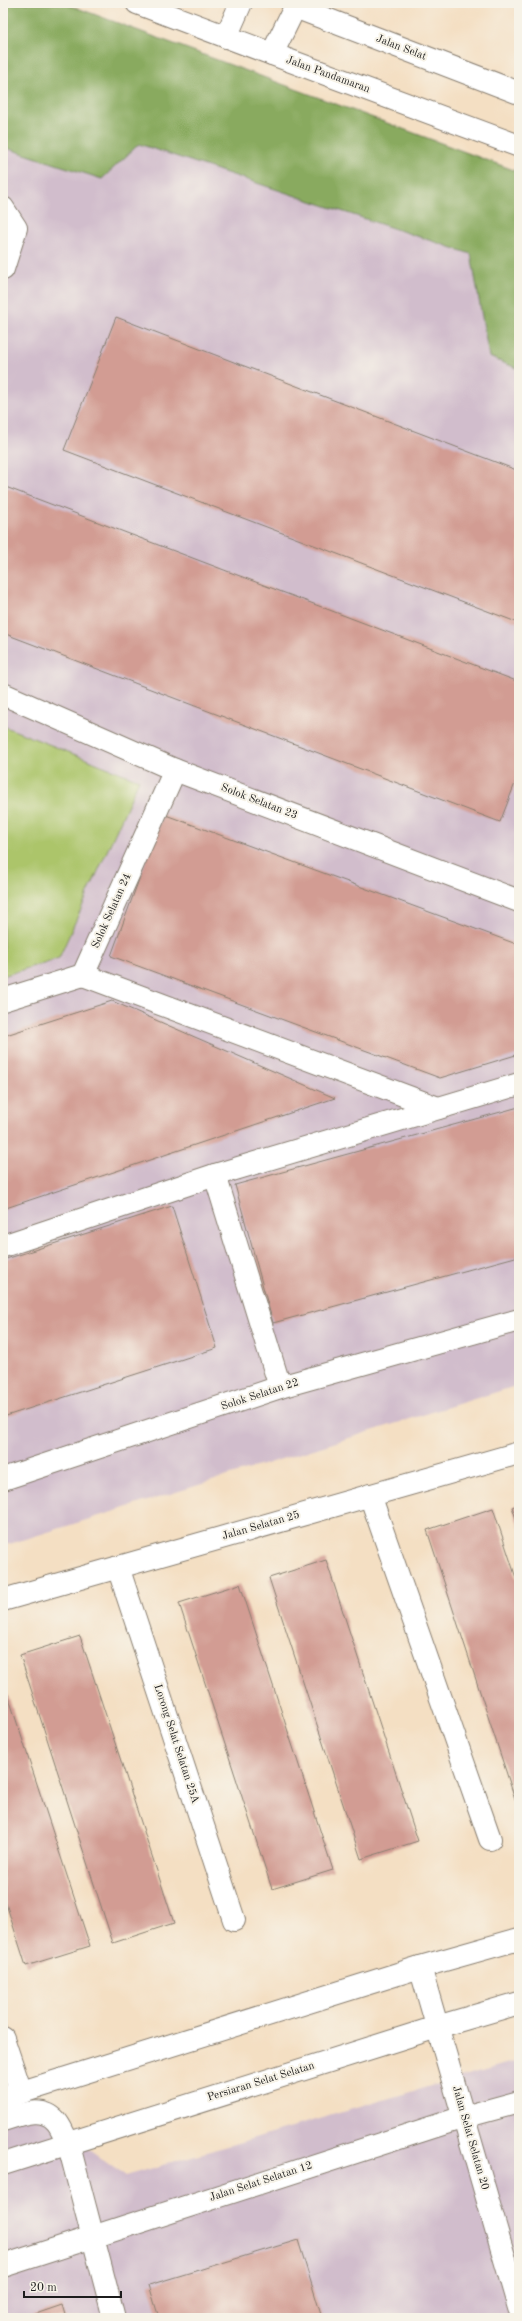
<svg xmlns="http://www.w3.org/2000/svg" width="522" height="2321" font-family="'Old Standard TT',serif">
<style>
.industrial{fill:#d1bdcc}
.green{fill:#acc56b;stroke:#647044}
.forest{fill:#89aa5f;stroke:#52633e}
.building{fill:#d29c93}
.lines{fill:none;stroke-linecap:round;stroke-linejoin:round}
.minor-casing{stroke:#887e70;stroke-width:24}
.major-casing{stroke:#887e70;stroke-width:24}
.minor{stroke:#fff;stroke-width:22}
.major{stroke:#fff;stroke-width:22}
.labels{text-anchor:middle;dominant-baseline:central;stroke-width:4;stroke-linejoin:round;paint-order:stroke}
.street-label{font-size:11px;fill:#1c1c1c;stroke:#f7f3e8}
</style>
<rect width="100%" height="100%" fill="#f7f3e8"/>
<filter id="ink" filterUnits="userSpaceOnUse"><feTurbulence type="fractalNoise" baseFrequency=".025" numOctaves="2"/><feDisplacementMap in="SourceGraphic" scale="8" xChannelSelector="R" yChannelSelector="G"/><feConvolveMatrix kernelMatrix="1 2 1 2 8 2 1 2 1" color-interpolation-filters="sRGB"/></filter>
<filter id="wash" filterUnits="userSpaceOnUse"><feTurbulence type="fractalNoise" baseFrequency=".012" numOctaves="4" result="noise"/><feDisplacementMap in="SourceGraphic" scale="16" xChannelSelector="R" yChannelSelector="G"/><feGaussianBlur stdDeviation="0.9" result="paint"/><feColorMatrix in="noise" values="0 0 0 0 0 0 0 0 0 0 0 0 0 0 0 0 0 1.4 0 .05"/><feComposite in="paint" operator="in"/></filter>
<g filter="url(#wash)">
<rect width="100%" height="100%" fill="#f4dfc3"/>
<g class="industrial">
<polygon points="3,3 64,3 519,172 519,1385 3,1546"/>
<polygon points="519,2060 519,2318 3,2318 3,2088 125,2176"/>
</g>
<polygon class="green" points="3,726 139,780 59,958 3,976"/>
<polygon class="forest" points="3,3 64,3 519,172 519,369 489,357 471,254 139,144 102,179 3,147"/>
<g id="blocks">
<g class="building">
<polygon points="116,317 519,471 519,623 64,450"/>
<polygon points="3,486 519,682 519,773 500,822 3,633"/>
<polygon points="163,814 519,945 519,1054 440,1078 111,956"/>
<polygon points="112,1001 335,1098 3,1209 3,1036"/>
<polygon points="519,1107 519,1256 273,1323 235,1185"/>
<polygon points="172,1206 217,1348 3,1417 3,1260"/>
<polygon points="519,1504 519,1527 512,1507"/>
<polygon points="493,1508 519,1587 519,1811 427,1530"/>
<polygon points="326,1560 418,1841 361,1859 269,1578"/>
<polygon points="240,1584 333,1870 272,1889 179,1603"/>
<polygon points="80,1636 174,1923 113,1943 20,1655"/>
<polygon points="3,1680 90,1946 26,1966 3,1894"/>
<polygon points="298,2240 322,2318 159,2318 149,2285"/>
<polygon points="62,2305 66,2318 24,2318"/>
</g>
</g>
</g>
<g filter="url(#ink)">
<use href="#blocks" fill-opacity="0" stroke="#887e70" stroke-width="1"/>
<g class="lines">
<g class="minor-casing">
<g id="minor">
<polyline points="295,7 519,93"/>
<polyline points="272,54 519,146"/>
<polyline points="3,208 16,228 3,269"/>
<polyline points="3,694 175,770 519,901"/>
<polyline points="83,975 438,1108"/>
<polyline points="3,1000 83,975 175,770"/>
<polyline points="215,1175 280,1387"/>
<polyline points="3,1246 215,1175 519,1084"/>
<polyline points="3,1479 280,1387 519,1320"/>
<polyline points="370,1495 490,1839"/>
<polyline points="118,1567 234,1920"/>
<polyline points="3,1600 519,1453"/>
<polyline points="420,1967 519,2308"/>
<polyline points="3,2038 21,2092"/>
<polyline points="3,2098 420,1967 519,1939"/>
<path d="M 3,2120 C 19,2115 42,2105 56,2121 C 61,2126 64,2136 68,2142 L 114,2318"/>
<polyline points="3,2164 437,2027 519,2003"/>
<polyline points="3,2266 464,2117 519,2102"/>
</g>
</g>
<g class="major-casing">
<g id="major">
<polyline points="137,3 272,54 297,3"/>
<polyline points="226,37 241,3"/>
</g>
</g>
<use href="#minor" class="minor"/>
<use href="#major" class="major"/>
</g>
</g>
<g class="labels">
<g class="street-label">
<text transform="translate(401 48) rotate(21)">Jalan Selat</text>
<text transform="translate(328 75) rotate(20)">Jalan Pandamaran</text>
<text transform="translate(259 802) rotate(21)">Solok Selatan 23</text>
<text transform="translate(112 911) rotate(-66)">Solok Selatan 24</text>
<text transform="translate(260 1395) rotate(-18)">Solok Selatan 22</text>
<text transform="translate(261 1526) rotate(-16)">Jalan Selatan 25</text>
<text transform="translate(176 1744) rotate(72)">Lorong Selat Selatan 25A</text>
<text transform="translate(261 2082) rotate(-17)">Persiaran Selat Selatan</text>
<text transform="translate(470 2138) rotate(74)">Jalan Selat Selatan 20</text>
<text transform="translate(261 2182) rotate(-18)">Jalan Selat Selatan 12</text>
</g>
</g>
<rect width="522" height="2321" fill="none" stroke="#f7f3e8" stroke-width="16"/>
<path d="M24 2291v6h97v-6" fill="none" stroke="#1c1c1c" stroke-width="2"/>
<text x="30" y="2291" font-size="12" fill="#1c1c1c" stroke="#f7f3e8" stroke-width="3" paint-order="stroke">20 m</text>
</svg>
